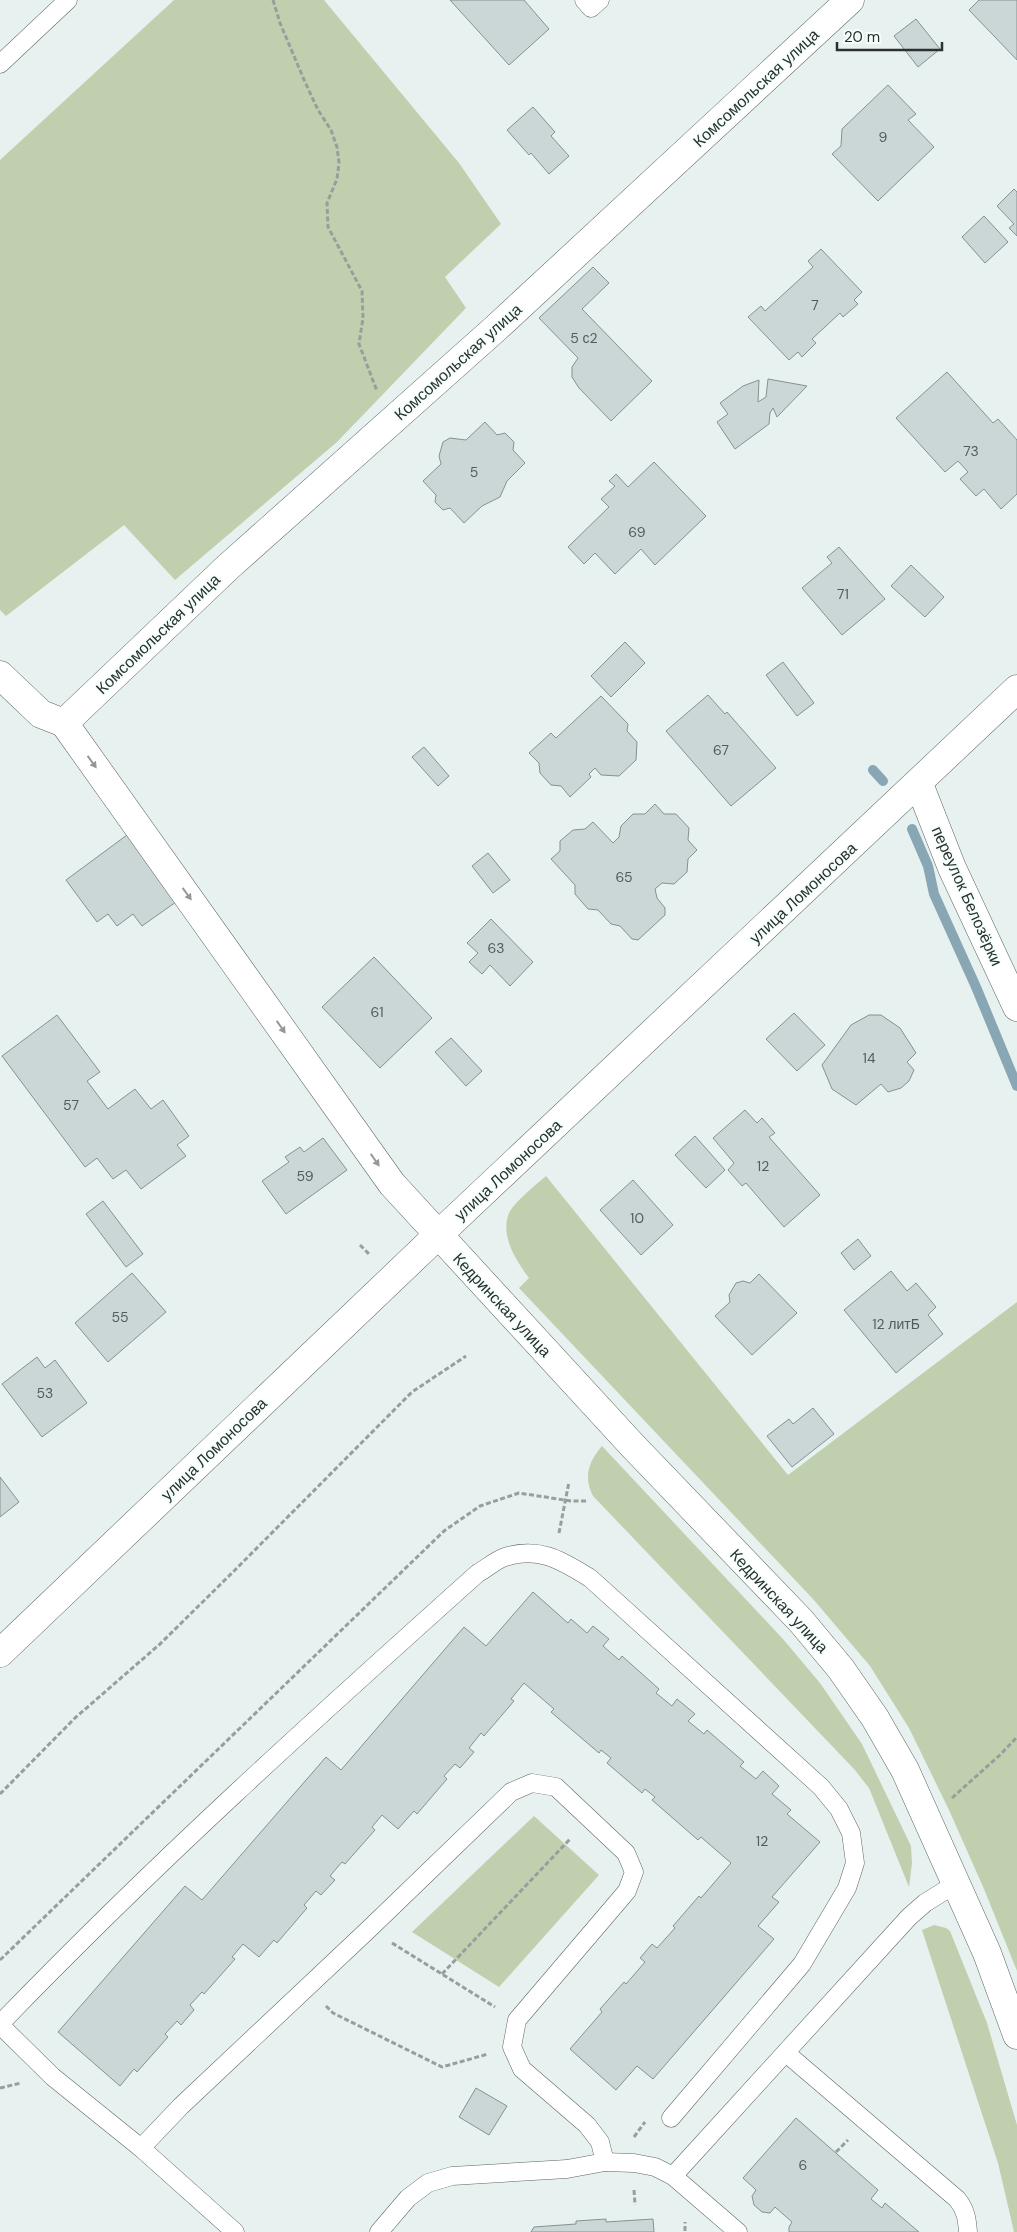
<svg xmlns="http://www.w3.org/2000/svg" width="1017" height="2232" font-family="'DM Sans',sans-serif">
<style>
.green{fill:#c0d0af}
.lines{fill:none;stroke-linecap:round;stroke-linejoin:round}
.stream{stroke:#89a6b5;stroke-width:10}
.building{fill:#cbd6d7;stroke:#869192}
.lane-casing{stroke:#5d6664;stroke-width:19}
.street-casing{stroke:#5d6664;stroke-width:29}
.secondary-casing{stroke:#5d6664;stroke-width:29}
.path{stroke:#979f9d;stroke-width:3;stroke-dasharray:5 2.5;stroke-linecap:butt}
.lane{stroke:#fff;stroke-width:18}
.street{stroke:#fff;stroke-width:28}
.secondary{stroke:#fff;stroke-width:28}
.oneway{fill:#969897}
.labels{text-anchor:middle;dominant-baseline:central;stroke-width:4;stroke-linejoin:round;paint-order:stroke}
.number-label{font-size:14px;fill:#545a59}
.street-label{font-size:16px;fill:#2c302f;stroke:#f4fffc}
</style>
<rect width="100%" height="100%" fill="#e7f1ef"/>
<g class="green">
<polygon points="174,0 324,0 459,163 501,224 445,277 466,308 337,442 175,580 124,525 6,616 0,610 0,160"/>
<path d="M 546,1176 L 788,1475 L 1017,1302 L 1017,1971 L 984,1889 L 949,1810 L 909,1728 L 870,1666 L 813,1599 L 519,1288 L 529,1278 C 517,1262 501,1238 508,1216 C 511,1204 536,1185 546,1176 Z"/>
<path d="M 602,1446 L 783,1639 L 820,1683 L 862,1744 L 911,1846 L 912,1863 L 909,1887 L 869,1788 L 854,1769 L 593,1496 C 583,1477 589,1461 602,1446 Z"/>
<polygon points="534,1816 599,1875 499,1987 412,1932"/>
<polygon points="934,1925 946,1928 950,1931 987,2023 1017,2125 1017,2232 1014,2232 998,2163 922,1930"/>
</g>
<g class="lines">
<g class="stream">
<polyline points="873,770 883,781"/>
<polyline points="912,829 928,866 934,894 976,987 1017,1086"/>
</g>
</g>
<g class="building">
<polygon points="450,0 524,0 549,29 509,65"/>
<polygon points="979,0 1017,0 1017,60 969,10"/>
<polygon points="916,19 940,49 918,67 894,36"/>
<polygon points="888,85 916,114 908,120 934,147 878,201 832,154 841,146 842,129"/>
<polygon points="533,107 555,132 551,136 569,156 549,174 531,153 529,155 507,130"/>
<polygon points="1014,189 1017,192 1017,236 1009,228 1014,224 997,206"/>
<polygon points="984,216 1008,242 985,263 962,237"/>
<polygon points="821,249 862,292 854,300 858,304 843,317 840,313 812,339 816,343 802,357 798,352 789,360 748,317 761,306 765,311 813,267 808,261"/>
<polygon points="593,267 609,283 582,309 652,381 611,421 579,388 572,377 572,367 578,358 539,318"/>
<polygon points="947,372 993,423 998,419 1017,440 1017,494 1001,509 984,489 976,496 960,479 968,472 958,461 945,472 896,418"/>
<polygon points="768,379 807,386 777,417 773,408 770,413 769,424 735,449 717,422 728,414 720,403 743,386 759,380 758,402 766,397"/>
<polygon points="485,422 497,435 505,433 514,442 513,450 525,463 507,481 500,497 482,506 464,523 450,508 443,510 435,502 436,495 423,481 441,464 439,456 443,442 450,438 466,440"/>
<polygon points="654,462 706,516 655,565 641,549 615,574 595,553 584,564 568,547 609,507 601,499 615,486 609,481 616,474 628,487"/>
<polygon points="839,547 885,599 842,635 802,588 832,563 827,557"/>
<polygon points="911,565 944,597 925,617 891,586"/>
<polygon points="625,642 645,663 611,697 591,676"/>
<polygon points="783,662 814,703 797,716 766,675"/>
<polygon points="708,695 725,714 727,712 776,768 731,806 666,731"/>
<polygon points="601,696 628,724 627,731 637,742 636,760 619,776 601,775 595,768 589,774 591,777 570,797 561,786 551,785 540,773 539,763 529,753 551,733 556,738"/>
<polygon points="424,747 449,776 438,786 412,757"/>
<polygon points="655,804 664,814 676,814 689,828 688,840 697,850 688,859 687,872 674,884 662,883 655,889 657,898 665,908 665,915 638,940 632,939 620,926 611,924 598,910 588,909 575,894 575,885 551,859 560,851 560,841 573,830 585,829 593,822 613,843 619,837 621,826 633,814 645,814"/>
<polygon points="127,835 176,902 142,926 133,914 117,926 108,914 97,922 66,880"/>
<polygon points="488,853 510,880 493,893 472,866"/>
<polygon points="491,919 533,962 510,986 490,965 482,974 469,962 478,953 467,943"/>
<polygon points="374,957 432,1018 380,1068 322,1007"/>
<polygon points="794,1013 825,1045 797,1071 766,1039"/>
<polygon points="57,1015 100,1072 87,1081 108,1109 135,1089 151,1109 163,1100 189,1136 177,1145 186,1156 141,1189 126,1170 113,1179 97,1158 85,1167 2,1056"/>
<polygon points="869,1015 881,1015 900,1028 916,1053 907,1062 914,1070 909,1081 901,1088 888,1092 881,1084 856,1105 832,1089 822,1065 851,1025"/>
<polygon points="451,1038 482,1071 466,1086 435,1052"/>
<polygon points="745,1110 757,1123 762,1118 775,1133 769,1137 820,1195 784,1227 746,1183 742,1186 728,1170 734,1163 713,1138"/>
<polygon points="695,1136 725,1170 706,1188 675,1155"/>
<polygon points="323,1138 347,1170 286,1214 262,1181 289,1162 285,1157 300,1147 304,1152"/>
<polygon points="633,1180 673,1225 641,1255 600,1210"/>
<polygon points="103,1201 143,1254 126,1267 86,1214"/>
<polygon points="858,1239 871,1256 854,1270 841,1253"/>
<polygon points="891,1271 907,1291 916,1283 936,1307 928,1315 943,1334 896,1373 844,1310"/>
<polygon points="132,1273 166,1312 108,1362 75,1323"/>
<polygon points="759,1274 797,1313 752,1355 715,1316 730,1302 729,1295 736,1283 743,1281 750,1283"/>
<polygon points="37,1357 45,1368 55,1360 87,1403 42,1437 2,1384"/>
<polygon points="813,1408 834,1434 792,1467 767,1436 789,1419 793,1424"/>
<polygon points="0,1477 19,1502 0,1517"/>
<polygon points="533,1592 568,1623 571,1619 587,1633 593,1626 609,1639 603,1646 619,1660 622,1656 659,1689 656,1693 672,1706 677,1699 695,1714 688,1721 704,1734 707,1730 744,1762 740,1766 756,1779 763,1771 779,1786 772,1794 791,1810 787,1814 820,1842 772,1897 779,1902 758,1926 774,1939 653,2079 637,2066 616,2090 570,2049 602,2012 600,2009 624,1982 626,1984 645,1962 640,1958 652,1944 657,1948 675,1928 673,1926 699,1896 701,1898 731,1863 701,1837 698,1840 652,1800 655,1797 645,1789 642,1793 607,1763 611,1758 601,1750 599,1753 551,1712 554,1709 524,1683 511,1699 514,1701 484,1736 481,1733 469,1748 474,1752 460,1768 455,1764 444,1776 447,1779 417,1814 414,1811 398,1829 382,1815 372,1827 375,1830 345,1864 342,1862 330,1876 335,1880 321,1895 316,1891 304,1905 307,1908 277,1943 274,1940 259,1957 243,1944 232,1957 235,1959 204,1994 202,1992 190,2005 194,2010 181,2025 177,2021 165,2034 168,2037 137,2072 134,2069 120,2086 58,2032 185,1886 202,1900 326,1757 341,1770 464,1627 486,1646"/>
<polygon points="476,2088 507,2106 489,2135 459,2117"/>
<polygon points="796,2118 878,2190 871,2199 882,2208 885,2203 919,2232 789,2232 789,2227 792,2222 775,2207 770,2213 762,2212 754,2205 752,2196 756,2190 743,2178"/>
<polygon points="606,2219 606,2222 653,2219 654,2232 531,2232 534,2227 576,2224 576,2221"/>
</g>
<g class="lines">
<g class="lane-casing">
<g id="lane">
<polyline points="584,0 591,8 600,0"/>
<polyline points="0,64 68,0"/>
<path d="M 0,2024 C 152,1866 315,1719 478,1573 C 487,1568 496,1560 505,1557 C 540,1546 562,1561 590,1578 L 821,1787 L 839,1809 L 851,1833 L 855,1863 L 847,1888 L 802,1964 L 671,2118"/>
<polyline points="0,2025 53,2077 141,2148 181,2106 369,1929 511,1792 532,1783 556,1787 626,1853 634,1872 627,1891 517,2020 512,2047 522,2069 587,2125 600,2142 605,2162"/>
<path d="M 786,2053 L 957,2199 C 966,2210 967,2219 968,2232"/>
<polyline points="141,2148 235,2232"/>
<polyline points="673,2176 909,1917 925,1903 957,1883"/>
<polyline points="379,2232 408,2198 428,2183 452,2176 567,2169 605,2162 634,2163 655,2167 673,2176 738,2232"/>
</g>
</g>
<g class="street-casing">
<g id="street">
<polyline points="0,675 41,714 64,723"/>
<polyline points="64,723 392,1184 632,1445 801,1621 841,1669 875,1718 905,1770 987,1953 1017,2035"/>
<polyline points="64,723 228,567 496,328 850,0"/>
<polyline points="919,784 952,868 1017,1007"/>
</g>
</g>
<g class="secondary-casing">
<polyline id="secondary" points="0,1653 438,1235 1017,689"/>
</g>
<g class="path">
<polyline points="273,0 280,23 305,82 318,110 331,130 337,147 339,163 337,179 327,203 328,227 362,291 363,318 359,344 377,391"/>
<polyline points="360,1245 370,1255"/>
<polyline points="559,1533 569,1482"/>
<polyline points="0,1794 75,1718 160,1644 234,1571 412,1392 466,1356"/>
<polyline points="952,1798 1000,1755 1017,1737"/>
<polyline points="392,1943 495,2007"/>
<polyline points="0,1960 444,1531 480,1506 519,1493 571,1501 586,1501"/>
<polyline points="442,1974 571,1838"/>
<polyline points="326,2006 333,2013 442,2067 488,2054"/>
<polyline points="0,2088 21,2083"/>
<polyline points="634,2137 645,2122"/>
<polyline points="836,2152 848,2140"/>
<polyline points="634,2190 635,2205"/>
<polyline points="685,2231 685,2222"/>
</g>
<use href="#lane" class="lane"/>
<use href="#street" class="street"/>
<use href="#secondary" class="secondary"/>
</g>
<defs><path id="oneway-solid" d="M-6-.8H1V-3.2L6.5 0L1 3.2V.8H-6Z" transform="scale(1.25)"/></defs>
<g class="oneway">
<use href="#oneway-solid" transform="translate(92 762) rotate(54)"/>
<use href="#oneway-solid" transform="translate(187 894) rotate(54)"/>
<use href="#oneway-solid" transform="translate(281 1027) rotate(55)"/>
<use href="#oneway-solid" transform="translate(375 1160) rotate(55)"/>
</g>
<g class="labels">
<g class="number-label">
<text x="883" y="137">9</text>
<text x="815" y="305">7</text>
<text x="584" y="338">5 с2</text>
<text x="971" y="451">73</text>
<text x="474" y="472">5</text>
<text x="637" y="532">69</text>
<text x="843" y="594">71</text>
<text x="721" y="750">67</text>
<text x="624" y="877">65</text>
<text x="496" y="948">63</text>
<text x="377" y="1012">61</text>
<text x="869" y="1058">14</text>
<text x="71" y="1105">57</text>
<text x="763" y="1166">12</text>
<text x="305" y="1176">59</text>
<text x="637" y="1218">10</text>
<text x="120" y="1317">55</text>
<text x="896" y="1324">12 литБ</text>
<text x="45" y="1393">53</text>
<text x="762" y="1841">12</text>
<text x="803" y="2165">6</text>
</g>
<g class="street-label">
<text transform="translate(756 88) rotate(-43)">Комсомольская улица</text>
<text transform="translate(458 362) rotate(-42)">Комсомольская улица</text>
<text transform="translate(158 634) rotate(-44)">Комсомольская улица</text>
<text transform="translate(803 893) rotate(-43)">улица Ломоносова</text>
<text transform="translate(967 896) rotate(66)">переулок Белозёрки</text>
<text transform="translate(508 1170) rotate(-43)">улица Ломоносова</text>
<text transform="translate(502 1305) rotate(47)">Кедринская улица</text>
<text transform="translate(214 1449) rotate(-44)">улица Ломоносова</text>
<text transform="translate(779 1601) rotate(47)">Кедринская улица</text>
</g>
</g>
<path d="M837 42v8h105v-8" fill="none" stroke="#2c302f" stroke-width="2.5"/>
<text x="844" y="42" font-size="15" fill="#2c302f" stroke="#f4fffc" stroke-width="4" paint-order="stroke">20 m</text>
</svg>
